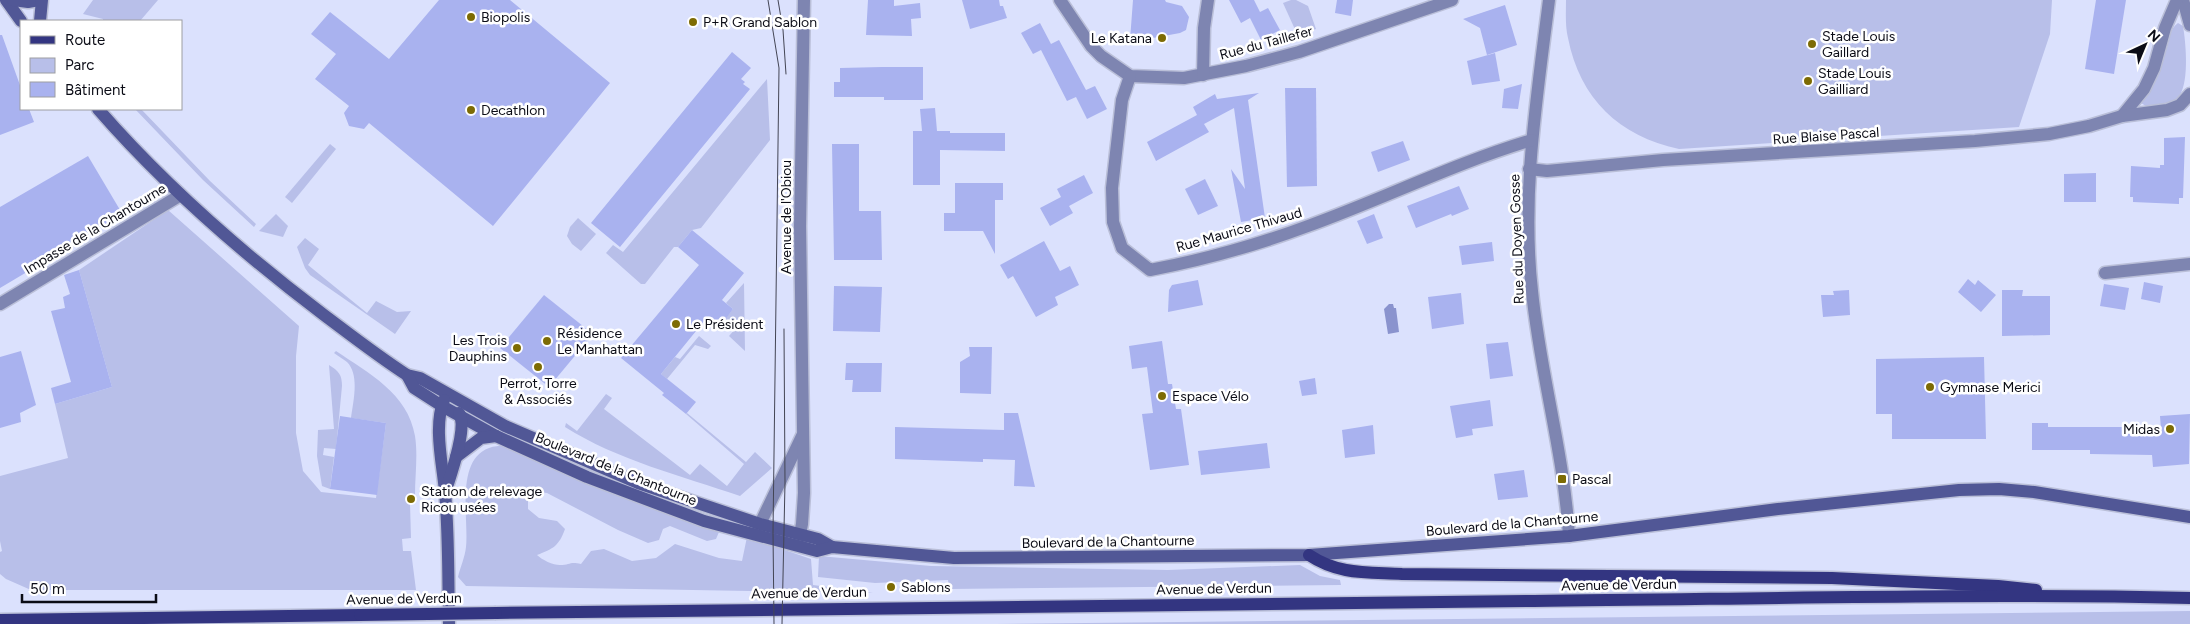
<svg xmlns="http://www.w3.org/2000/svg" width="2190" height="624" font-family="Figtree,sans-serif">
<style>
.green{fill:#b8bfe9}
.water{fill:#8a93ce}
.building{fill:#a9b2ef}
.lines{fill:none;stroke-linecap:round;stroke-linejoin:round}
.street-casing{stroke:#babfd8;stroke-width:15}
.secondary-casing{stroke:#babfd8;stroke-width:15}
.primary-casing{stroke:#babfd8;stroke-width:15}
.street{stroke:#7e85b1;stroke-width:12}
.secondary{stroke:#515796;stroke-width:12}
.primary{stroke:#333581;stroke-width:12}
.tram{stroke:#434554;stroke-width:1}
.primary-bridge-casing{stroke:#babfd8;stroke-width:15;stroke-linecap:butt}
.primary-bridge{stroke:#333581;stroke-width:12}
.poi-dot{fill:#7d6b04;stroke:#fff;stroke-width:2}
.labels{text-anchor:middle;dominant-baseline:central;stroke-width:5;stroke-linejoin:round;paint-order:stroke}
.poi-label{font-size:14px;fill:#0b0c16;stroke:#fff;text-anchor:start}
.street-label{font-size:14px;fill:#0b0c16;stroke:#fff}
</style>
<rect width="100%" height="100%" fill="#dbe1fd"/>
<g class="green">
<polygon points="93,0 158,0 140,21 103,21 103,19 83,14"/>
<polygon points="1291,0 1296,0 1308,6 1316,29 1298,36 1283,3"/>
<path d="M 1566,0 L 2052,0 L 2050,34 L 2019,127 L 1679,149 C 1619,136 1580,99 1568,38 C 1565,26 1566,12 1566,0 Z"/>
<path d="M 2178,23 L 2183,26 C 2186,44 2190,86 2177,99 C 2168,105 2156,105 2146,106 L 2141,103 L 2141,99 C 2152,81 2162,65 2168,44 C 2170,36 2170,29 2178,23 Z"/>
<polygon points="767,79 770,140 701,228 692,230 678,247 674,247 645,284 641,284 606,253 613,245 623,252"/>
<polygon points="135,109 141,109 210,181 256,224 254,227 203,180"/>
<polygon points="330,144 336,149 292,203 285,197"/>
<path d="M 168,210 L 299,326 L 296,356 L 296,433 L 303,471 L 321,492 L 376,498 L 386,423 L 351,418 C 353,402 360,375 347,362 C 343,359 338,356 334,353 L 336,351 C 368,373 408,393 415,436 C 418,455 415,476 415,495 L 408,495 L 407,503 L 410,504 L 411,538 L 402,539 L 403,551 L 411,551 L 416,590 L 31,590 L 6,579 L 0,574 L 0,552 L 2,551 L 0,541 L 0,476 L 68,458 L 55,404 L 112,387 L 79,270 Z"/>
<polygon points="276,214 288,226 283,237 259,231"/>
<polygon points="578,218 596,234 581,251 572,244 567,236 570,227"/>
<polygon points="305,238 319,249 308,265 367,313 376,301 397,312 411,311 395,334 310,275 305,268 297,247"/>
<polygon points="744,283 745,351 729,336 736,328 725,319 733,309 726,303"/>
<polygon points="699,336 711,346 708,349 695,345 667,379 661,374 675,357 680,359"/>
<path d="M 329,365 C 339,371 342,375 342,386 L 336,449 L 324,448 L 323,455 L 334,457 L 330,489 L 322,486 L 317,456 L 318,430 L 334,429 Z"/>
<path d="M 606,394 L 612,398 L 604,409 L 690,475 L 700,464 L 727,486 L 744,464 L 686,414 L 687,413 L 746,462 L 755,452 L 772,468 L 740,496 C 682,476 617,460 565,427 L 566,423 L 577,431 Z"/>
<path d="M 504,445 L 719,532 L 716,539 L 707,541 L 670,526 L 663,529 L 659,540 L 648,543 L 618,530 L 547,493 L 536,492 L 528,500 L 528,509 L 539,518 L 557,521 L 565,529 C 559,546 553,549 537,555 C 542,560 553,565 560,565 C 570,565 570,561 581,564 L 591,551 L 604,549 L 632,561 L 656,558 L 675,544 L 719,558 L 742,561 L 747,537 L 811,559 L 813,585 L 873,593 L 466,586 L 458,577 C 460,568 465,557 466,547 C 469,520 455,460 489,448 C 494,446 499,446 504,445 Z"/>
<polygon points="819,556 931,566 1168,570 1300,565 1320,576 1340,580 1341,585 949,589 948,580 875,583 818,577"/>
<polygon points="2190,611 2190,624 996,624"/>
</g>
<polygon class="water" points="1389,304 1393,304 1394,308 1396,308 1399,332 1388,334 1384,309"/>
<g class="building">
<polygon points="439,0 510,0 610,83 493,226 369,123 364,129 349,126 344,113 349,106 315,79 336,54 311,34 330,12 389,59"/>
<polygon points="868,0 894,0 894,6 920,3 921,18 911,19 912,36 866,35"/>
<polygon points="962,0 999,0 1000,6 1003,6 1007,18 970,29"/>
<polygon points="1133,0 1165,0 1166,2 1182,6 1189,17 1186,30 1180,33 1142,40 1130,40"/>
<polygon points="1229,0 1254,0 1260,12 1268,8 1280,30 1261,40 1250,18 1241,23"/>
<polygon points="1337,0 1353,0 1351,16 1335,13"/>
<polygon points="2096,0 2126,0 2114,74 2085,69"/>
<polygon points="1505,5 1517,45 1487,55 1480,28 1463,19"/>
<polygon points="1040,23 1051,44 1059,40 1086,90 1095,86 1107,109 1087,119 1076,97 1067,101 1041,50 1033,54 1021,33"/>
<polygon points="0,35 2,35 21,88 21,109 29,109 34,122 0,135"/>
<polygon points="732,52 751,68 741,79 745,82 743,84 750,89 620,247 591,223"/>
<polygon points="1495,53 1500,81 1472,85 1467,61"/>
<polygon points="882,67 923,67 923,100 884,100 884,97 834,97 834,82 840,82 840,68"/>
<polygon points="1522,84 1518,109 1502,108 1504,89"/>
<polygon points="1285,88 1316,88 1317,186 1287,187"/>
<polygon points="1259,93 1248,100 1265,218 1241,222 1231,169 1245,189 1234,108 1204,124 1209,132 1156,161 1147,142 1197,115 1193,107 1215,94 1217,99"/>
<polygon points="935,108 937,131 950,131 950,133 1005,133 1005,151 940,150 940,185 913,185 913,131 922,131 920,109"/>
<polygon points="2185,137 2183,198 2179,198 2179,204 2133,202 2133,197 2130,197 2131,166 2160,168 2160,165 2164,165 2164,138"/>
<polygon points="1403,141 1410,160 1378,172 1371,152"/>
<polygon points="832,144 859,144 859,211 881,211 882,260 834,260"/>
<polygon points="88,156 123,215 0,288 0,207"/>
<polygon points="2096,173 2096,202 2064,202 2064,174"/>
<polygon points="1084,175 1093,193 1069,206 1073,213 1050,226 1040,208 1061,197 1057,189"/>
<polygon points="1205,179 1218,206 1198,215 1185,189"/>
<polygon points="955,183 1003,183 1003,200 995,200 995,254 983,231 944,231 944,213 955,213"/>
<polygon points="1459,186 1469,209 1452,216 1451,214 1416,228 1407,206"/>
<polygon points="1374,214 1383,238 1367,244 1357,221"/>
<polygon points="692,230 744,273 722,300 733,309 719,328 716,329 705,320 661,374 696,402 686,414 662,395 664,393 621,358 699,265 678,247"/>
<polygon points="1044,241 1060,271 1070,266 1079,285 1055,297 1058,305 1036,317 1013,276 1008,279 1000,265"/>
<polygon points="1492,242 1494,261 1462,265 1459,246"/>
<polygon points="79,270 112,387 55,404 51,388 71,382 51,311 65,308 63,297 70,294 64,275"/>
<polygon points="1968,279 1975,285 1978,280 1996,295 1981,312 1958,292"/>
<polygon points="1198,280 1203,305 1168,312 1169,290 1172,285"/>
<polygon points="2144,282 2163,286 2160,303 2141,299"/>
<polygon points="2104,284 2129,288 2125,310 2100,306"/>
<polygon points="834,286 882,287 880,332 833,331"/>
<polygon points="1849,290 1850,315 1823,317 1821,295 1834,295 1833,291"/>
<polygon points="2002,290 2023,290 2022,296 2050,296 2050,335 2002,336"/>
<polygon points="1461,293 1464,324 1432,329 1428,297"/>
<polygon points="544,295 593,334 549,387 500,348"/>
<polygon points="1162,341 1168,384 1172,384 1176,409 1181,409 1189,465 1150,470 1142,414 1153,413 1147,367 1132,369 1129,346"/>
<polygon points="1508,342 1513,376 1490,379 1486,344"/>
<polygon points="969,347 992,347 991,394 960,393 960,362 970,356"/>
<polygon points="21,351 36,405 20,413 21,422 0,428 0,357"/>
<polygon points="1984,357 1986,439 1892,439 1892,414 1876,414 1876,359"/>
<polygon points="846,363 882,363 881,392 852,392 853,380 845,380"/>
<polygon points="1315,378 1317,394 1302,396 1299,381"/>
<polygon points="1490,400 1493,426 1472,429 1473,435 1456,438 1450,406"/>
<polygon points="1004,413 1018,413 1035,487 1014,486 1015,460 983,459 983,462 895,459 895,427 1004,430"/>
<polygon points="2190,414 2189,464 2153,467 2152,455 2090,454 2090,450 2032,450 2032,423 2048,423 2048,427 2132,427 2132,433 2161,429 2160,416"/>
<polygon points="340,416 386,423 377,495 330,489"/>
<polygon points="1373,425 1375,454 1345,458 1342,430"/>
<polygon points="1267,443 1270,468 1201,475 1198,451"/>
<polygon points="1524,470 1528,497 1498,500 1494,474"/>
</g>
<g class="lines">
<g class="street-casing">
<g id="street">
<polyline points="1060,0 1091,46 1101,56 1130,76 1184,78 1246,66 1299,52 1452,0"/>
<path d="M 1549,0 C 1537,97 1521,194 1532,291 C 1540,373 1564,453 1569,536"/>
<polyline points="2183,0 2190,25"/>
<polyline points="1203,75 1204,28 1208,0"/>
<path d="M 1130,76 L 1122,100 L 1112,188 L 1113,222 L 1122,248 L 1150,270 C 1203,260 1257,245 1308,226 C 1383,199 1455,163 1532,140"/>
<polyline points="2122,116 2144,89 2154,68 2165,28 2177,0"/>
<polyline points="1529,169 1547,171 1663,160 1975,141 2049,134 2089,126 2122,116 2167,110 2180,105 2190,94"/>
<polyline points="2105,273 2190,264"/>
<polyline points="0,304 179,196"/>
<polyline points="758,534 760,524 802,436"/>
<polyline points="798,544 802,524 804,493 800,226 804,0"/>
</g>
</g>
<g class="secondary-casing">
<g id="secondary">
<polyline points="6,0 21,21"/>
<polyline points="13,0 28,2 39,0"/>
<polyline points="40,21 42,0"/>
<path d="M 98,109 C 166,187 242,253 324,315 C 352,336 379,357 407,375 L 420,378 L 505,426 L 638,483 L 760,524 L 818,539 L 832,547"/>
<polyline points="407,375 414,388 442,406 496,436 587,477 704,521 817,551 832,547 954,558 1309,555 1569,536 1778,509 1959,490 1999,489 2034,492 2190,517"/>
<path d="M 444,400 C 433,426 443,466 445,492 C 449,536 448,580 449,624"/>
<polyline points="456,457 481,438 496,436"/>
<path d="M 446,490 C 451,474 468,427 459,413"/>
</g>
</g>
<g class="primary-casing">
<g id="primary">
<path d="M 1309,555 C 1339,575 1367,572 1402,574 L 1832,578 L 1998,586 L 2036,590"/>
<path d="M 496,613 C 842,607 1188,604 1534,601 C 1753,599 1972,593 2190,598"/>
<polyline points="0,620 360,615"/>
</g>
</g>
<use href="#street" class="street"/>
<use href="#secondary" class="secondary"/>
<use href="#primary" class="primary"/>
<g class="tram">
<polyline points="768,0 779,68 773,532 774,624"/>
<polyline points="778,0 783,30 786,74"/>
<polyline points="782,624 785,483 784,329"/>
</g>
<g class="primary-bridge-casing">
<polyline id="primary-bridge" points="360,615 496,613"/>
</g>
<use href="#primary-bridge" class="primary-bridge"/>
</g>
<g class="poi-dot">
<circle cx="471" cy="17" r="5"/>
<circle cx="693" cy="22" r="5"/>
<circle cx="1162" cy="38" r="5"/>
<circle cx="1812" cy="44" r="5"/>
<circle cx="1808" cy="81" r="5"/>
<circle cx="471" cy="110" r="5"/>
<circle cx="676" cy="324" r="5"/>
<circle cx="547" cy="341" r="5"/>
<circle cx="517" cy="348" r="5"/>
<circle cx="538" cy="367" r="5"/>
<circle cx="1930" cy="387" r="5"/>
<circle cx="1162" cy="396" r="5"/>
<circle cx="2170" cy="429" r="5"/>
<rect x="1557" y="474" width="10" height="10" rx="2.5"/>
<circle cx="411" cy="499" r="5"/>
<circle cx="891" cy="587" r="5"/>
</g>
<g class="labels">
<g class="poi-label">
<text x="481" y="17">Biopolis</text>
<text x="703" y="22">P+R Grand Sablon</text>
<text x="1822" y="36">Stade Louis<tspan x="1822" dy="16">Gaillard</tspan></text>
<text x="1152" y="38" text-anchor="end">Le Katana</text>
<text x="1818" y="73">Stade Louis<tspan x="1818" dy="16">Gailliard</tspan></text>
<text x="481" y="110">Decathlon</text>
<text x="686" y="324">Le Président</text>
<text x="557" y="333">Résidence<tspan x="557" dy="16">Le Manhattan</tspan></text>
<text x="507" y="340" text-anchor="end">Les Trois<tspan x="507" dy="16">Dauphins</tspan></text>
<text x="538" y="383" text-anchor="middle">Perrot, Torre<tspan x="538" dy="16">&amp; Associés</tspan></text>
<text x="1940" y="387">Gymnase Merici</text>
<text x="1172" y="396">Espace Vélo</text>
<text x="2160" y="429" text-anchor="end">Midas</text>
<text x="1572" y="479">Pascal</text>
<text x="421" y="491">Station de relevage<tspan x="421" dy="16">Ricou usées</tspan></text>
<text x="901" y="587">Sablons</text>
</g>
<g class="street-label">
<text transform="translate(1266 43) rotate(-15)">Rue du Taillefer</text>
<text transform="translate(1826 136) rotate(-4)">Rue Blaise Pascal</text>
<text transform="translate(786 217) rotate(-90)">Avenue de l'Obiou</text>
<text transform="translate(95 229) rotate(-31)">Impasse de la Chantourne</text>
<text transform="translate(1239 230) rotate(-16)">Rue Maurice Thivaud</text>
<text transform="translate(1517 239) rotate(-92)">Rue du Doyen Gosse</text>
<text transform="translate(616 469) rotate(22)">Boulevard de la Chantourne</text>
<text transform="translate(1512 524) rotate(-5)">Boulevard de la Chantourne</text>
<text transform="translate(1108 542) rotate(-1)">Boulevard de la Chantourne</text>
<text transform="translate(1619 585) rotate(-1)">Avenue de Verdun</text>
<text transform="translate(1214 589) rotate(-1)">Avenue de Verdun</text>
<text transform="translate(809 593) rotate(-1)">Avenue de Verdun</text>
<text transform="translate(404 599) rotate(-1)">Avenue de Verdun</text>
</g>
</g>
<rect x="20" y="20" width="162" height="90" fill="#ffffff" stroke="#9d9ea2"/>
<rect x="30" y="36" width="25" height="8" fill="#333581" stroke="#9d9ea2"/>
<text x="65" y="45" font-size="15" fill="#0b0c16">Route</text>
<rect x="30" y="58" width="25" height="15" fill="#b8bfe9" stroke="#9d9ea2"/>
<text x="65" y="70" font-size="15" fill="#0b0c16">Parc</text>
<rect x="30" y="82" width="25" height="15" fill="#a9b2ef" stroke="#9d9ea2"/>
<text x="65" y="95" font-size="15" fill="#0b0c16">Bâtiment</text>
<g transform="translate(2145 45) rotate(44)" stroke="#ffffff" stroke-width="4" paint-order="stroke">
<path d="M0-4L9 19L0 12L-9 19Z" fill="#0b0c16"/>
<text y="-8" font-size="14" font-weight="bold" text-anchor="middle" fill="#0b0c16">N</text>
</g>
<path d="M22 594v8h134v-8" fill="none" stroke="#0b0c16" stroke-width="2.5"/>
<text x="30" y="594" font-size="15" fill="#0b0c16" stroke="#ffffff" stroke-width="4" paint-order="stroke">50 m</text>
</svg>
